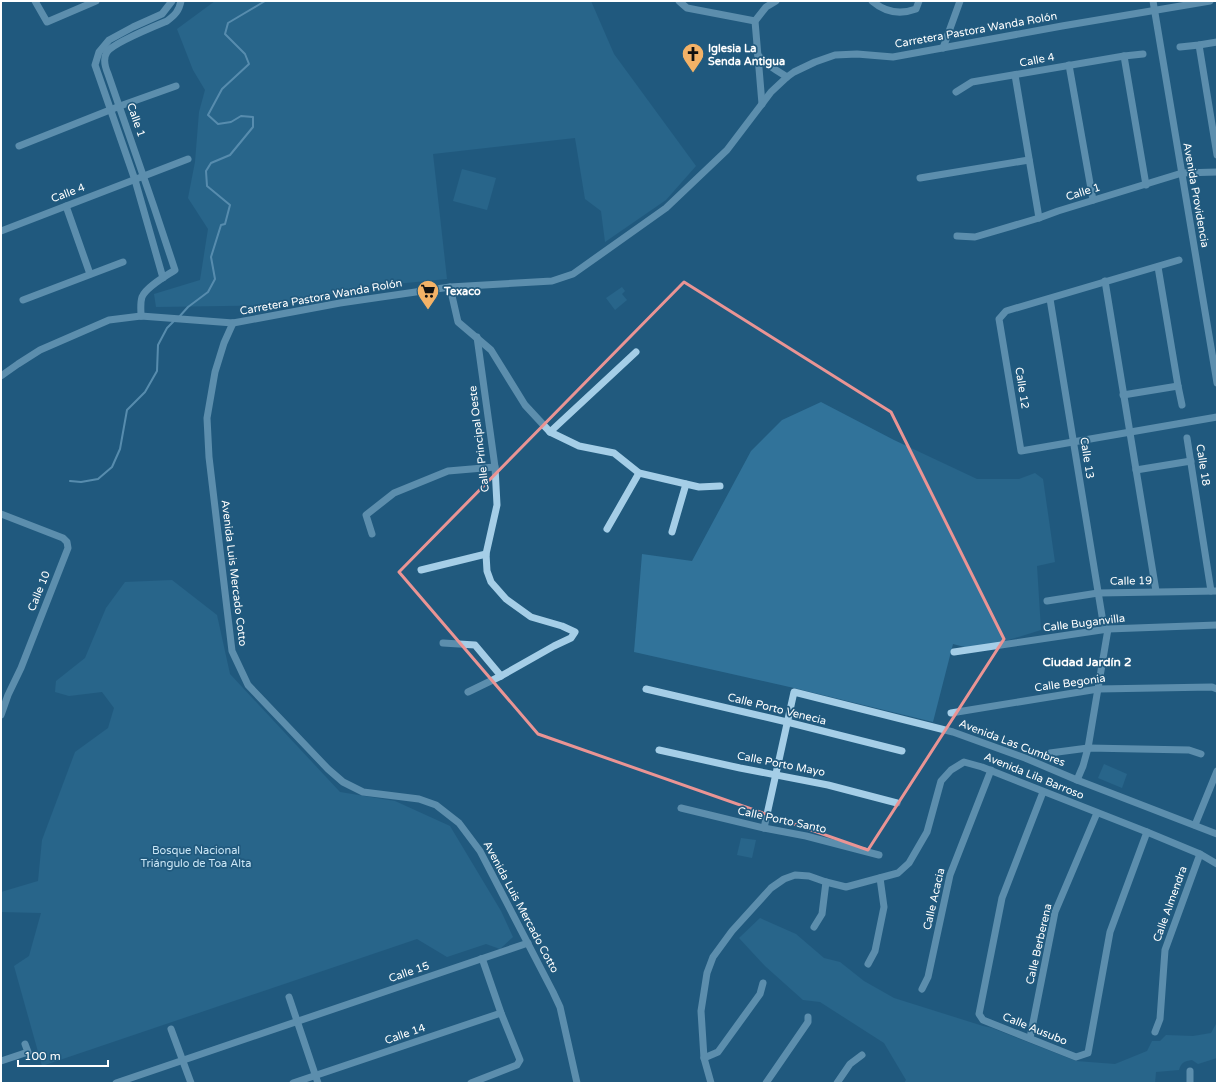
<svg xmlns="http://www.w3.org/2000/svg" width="1218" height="1084" font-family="'Varela Round',sans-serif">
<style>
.green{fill:#31739a}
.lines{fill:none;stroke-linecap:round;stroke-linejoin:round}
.stream{stroke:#99cbe8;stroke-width:2}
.minor{stroke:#a5cee7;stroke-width:7}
.marked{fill:none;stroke:#ea9494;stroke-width:3;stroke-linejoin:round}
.labels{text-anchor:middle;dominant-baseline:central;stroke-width:3.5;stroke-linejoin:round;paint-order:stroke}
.street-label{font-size:11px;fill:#fff;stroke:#215a7e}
.poi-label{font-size:11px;font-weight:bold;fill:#fff;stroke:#215a7e;text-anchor:start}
.park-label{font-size:11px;fill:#c9e5f5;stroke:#215a7e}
.neighbourhood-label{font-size:12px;font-weight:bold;fill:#fff;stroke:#215a7e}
</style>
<rect width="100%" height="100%" fill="#215a7e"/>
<g class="green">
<polygon points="215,1 591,1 614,54 696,166 666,200 605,242 601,211 585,199 575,138 433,154 447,279 364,287 282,305 156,307 154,294 200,280 208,229 188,198 195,162 199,112 205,90 193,70 177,29"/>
<polygon points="462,169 496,178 487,210 453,201"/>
<polygon points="622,287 625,291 622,294 627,300 615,310 606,298"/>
<polygon points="821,402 894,440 977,479 1019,479 1035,473 1043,479 1055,562 1037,566 1041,630 976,650 953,644 933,722 794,688 634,652 642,554 692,561 751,451 782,420"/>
<polygon points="172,580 217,615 230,674 340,792 395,801 450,826 501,911 513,937 500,949 486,944 447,957 417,939 42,1066 14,966 29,956 41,913 1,912 1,892 38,881 42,840 75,752 108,728 114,708 102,692 69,696 55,692 56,681 85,658 106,608 125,582"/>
<polygon points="1104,764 1127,774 1122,788 1098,778"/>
<polygon points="741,838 756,840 752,858 737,855"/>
<path d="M 760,918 L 796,934 L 824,958 L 840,962 L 864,981 L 894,998 L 983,1026 L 992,1028 L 1076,1061 L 1115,1064 L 1147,1051 L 1152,1041 L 1160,1041 L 1166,1035 L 1193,1036 L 1211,1033 L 1216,1024 L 1217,1024 L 1217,1058 L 1198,1064 L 1192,1060 C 1184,1061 1181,1063 1179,1070 L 1156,1072 L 1155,1083 L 904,1083 L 906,1080 L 884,1043 L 820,1002 L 803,1000 L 765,966 L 739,938 Z"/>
</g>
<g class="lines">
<g class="stream">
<polyline points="179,317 188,307 208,292 215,279 211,257 221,225 225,224 230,205 207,186 206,171 211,163 230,155 253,127 253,117 241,116 231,122 218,124 208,115 222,89 249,64 245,54 225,34 228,23 265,1"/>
<polyline points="70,481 81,482 98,479 112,467 120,449 127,410 145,392 157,371 158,345 167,328 174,321"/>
</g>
<g class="minor">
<polyline points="35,1 47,22 96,1"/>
<polyline points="679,1 687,8 755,21"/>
<path d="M 872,1 C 885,12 900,15 916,9 L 919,1"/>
<polyline points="1153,1 1217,383"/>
<polyline points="1199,45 1217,155"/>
<polyline points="1180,47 1199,45 1217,42"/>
<polyline points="943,48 960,1"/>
<path d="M 758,55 C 766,65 776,70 787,77"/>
<polyline points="1124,56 1146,185"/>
<polyline points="1069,65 1093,200"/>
<polyline points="1015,75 1039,218"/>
<polyline points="956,92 972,82 1124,56 1143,54"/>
<polyline points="762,104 755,21 766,7 776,1"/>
<polyline points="19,146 120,106 176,86"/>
<polyline points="920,178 1029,160"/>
<polyline points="66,206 90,274"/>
<polyline points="1,231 188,159"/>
<polyline points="957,236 975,237 1039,218 1058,211 1182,173 1217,172"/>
<polyline points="1179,260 1006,311 999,319 1021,451 1217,417"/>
<polyline points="1158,267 1178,386 1182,405"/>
<polyline points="163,278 135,180 95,65 99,52 109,40 133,27 162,14 172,1"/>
<polyline points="1105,281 1156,591"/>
<polyline points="450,287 458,322 491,350 525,405 550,432 579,446 614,453 639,473 699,487 720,486"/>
<polyline points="1050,299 1103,622"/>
<polyline points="23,300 123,262"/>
<path d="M 141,316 C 141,309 140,303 142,297 C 146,287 166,276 175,270 L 154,207 L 108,74 C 105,67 103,58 107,52 C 113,43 155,26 167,21 C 175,15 179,11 181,1"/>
<polyline points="233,323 224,343 215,372 207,418 209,457 232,651 248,685 328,769 343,782 363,792 419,799 436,805 459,823 480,851 553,992 560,1007 577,1083"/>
<polyline points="1,376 18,364 40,350 109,320 141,316 233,323 340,303 450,287 552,281 573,274 666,208 727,150 771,92 787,77 794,72 815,62 835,55 857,54 893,57 1062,26 1210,1"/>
<polyline points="1123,395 1178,386"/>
<polyline points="550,432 636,352"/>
<polyline points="1187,438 1211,591"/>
<polyline points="1136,470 1191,461"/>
<polyline points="1,514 63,538 67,542 68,548 21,668 8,695 1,715"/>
<polyline points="607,529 639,473"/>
<polyline points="672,532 686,484"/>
<polyline points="372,534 366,515 394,493 448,471 495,467"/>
<polyline points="421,570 486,554"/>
<polyline points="1047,601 1098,593 1217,591"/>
<polyline points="443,643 475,645 501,676"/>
<polyline points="954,652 1108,629 1217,625"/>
<polyline points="646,689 787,722 902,751"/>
<polyline points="468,692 501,676 554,646 571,638 575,632 562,626 531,617 506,599 491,582 487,571 486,554 497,505 495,467 477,337"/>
<polyline points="951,713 1098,689 1212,687 1217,689"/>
<polyline points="659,750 740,768 828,785 897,803"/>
<polyline points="1050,753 1088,748 1189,750 1201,754"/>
<polyline points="1077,780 1083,766 1088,748 1108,629"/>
<polyline points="1043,792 1002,898 979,1014 983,1020 1076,1057 1088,1053 1110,932 1147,832"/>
<polyline points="681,808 764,828 806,836 879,855"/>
<polyline points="1195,825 1217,771"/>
<polyline points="764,828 794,692 953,732 1025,758 1077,780 1217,834"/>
<polyline points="814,927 822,914 826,882"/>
<polyline points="868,964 875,951 884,907 880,878"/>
<polyline points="922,989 928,977 950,875 991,770"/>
<polyline points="289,997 318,1083"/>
<polyline points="171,1029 191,1083"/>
<polyline points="1155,1032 1160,1019 1165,950 1200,854"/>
<polyline points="1030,1038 1055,912 1097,813"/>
<polyline points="704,1058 718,1052 760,994 763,983"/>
<polyline points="1,1061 28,1052 25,1044"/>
<polyline points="1190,1071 1190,1083"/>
<polyline points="116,1083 528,943"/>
<polyline points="293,1083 501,1013"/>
<polyline points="471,1083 517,1065 520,1060 501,1013 483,961 481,959"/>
<polyline points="711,1083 704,1058 701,1011 707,973 713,957 732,931 771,888 784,879 795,875 809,876 826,882 846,887 898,873 909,863 927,832 941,781 951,770 964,762 982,767 1147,832 1200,854 1217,864"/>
<polyline points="766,1083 808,1022 808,1017"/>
<polyline points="837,1083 850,1064 862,1055"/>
</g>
</g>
<path d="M0 0H1218V1084H0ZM 684,282 L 891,412 L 1004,639 L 868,850 L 538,734 L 399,572 Z" fill="#215a7e" fill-opacity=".55" fill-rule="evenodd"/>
<path class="marked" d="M 684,282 L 891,412 L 1004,639 L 868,850 L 538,734 L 399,572 Z"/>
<defs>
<g id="church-pin" transform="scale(1.15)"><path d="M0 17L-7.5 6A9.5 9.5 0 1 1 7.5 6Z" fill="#f3b267" stroke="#215a7e"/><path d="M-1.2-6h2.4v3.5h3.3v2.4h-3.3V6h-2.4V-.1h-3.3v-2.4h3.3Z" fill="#111"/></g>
<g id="supermarket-pin" transform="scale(1.15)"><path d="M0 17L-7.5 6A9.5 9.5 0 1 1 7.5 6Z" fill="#f3b267" stroke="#215a7e"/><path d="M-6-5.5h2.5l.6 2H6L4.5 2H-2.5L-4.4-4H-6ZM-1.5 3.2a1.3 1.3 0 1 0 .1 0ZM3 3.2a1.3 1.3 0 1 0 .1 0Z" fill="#111"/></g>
</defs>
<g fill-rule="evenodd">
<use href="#church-pin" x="693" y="54"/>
<use href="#supermarket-pin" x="428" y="291"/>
</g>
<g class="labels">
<g class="street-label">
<text transform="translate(976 30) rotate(-10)">Carretera Pastora Wanda Rolón</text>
<text transform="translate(1037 60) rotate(-11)">Calle 4</text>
<text transform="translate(136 120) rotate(71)">Calle 1</text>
<text transform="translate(1083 192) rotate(-17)">Calle 1</text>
<text transform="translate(68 193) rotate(-21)">Calle 4</text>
<text transform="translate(1196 195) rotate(80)">Avenida Providencia</text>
<text transform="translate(321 297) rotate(-10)">Carretera Pastora Wanda Rolón</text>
<text transform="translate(1022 388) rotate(81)">Calle 12</text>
<text transform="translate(479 439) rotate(-97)">Calle Principal Oeste</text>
<text transform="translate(1087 458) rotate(81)">Calle 13</text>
<text transform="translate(1203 465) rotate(81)">Calle 18</text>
<text transform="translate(234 573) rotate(83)">Avenida Luis Mercado Cotto</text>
<text transform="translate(1131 581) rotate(-1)">Calle 19</text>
<text transform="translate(39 591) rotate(-68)">Calle 10</text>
<text transform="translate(1084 623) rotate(-7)">Calle Buganvilla</text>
<text transform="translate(1070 683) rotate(-8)">Calle Begonia</text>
<text transform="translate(777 709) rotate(14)">Calle Porto Venecia</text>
<text transform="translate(1012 743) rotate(21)">Avenida Las Cumbres</text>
<text transform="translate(781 764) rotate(11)">Calle Porto Mayo</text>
<text transform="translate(1034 776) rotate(22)">Avenida Lila Barroso</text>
<text transform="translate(782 820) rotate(12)">Calle Porto Santo</text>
<text transform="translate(934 899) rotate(-77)">Calle Acacia</text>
<text transform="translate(1170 904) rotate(-70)">Calle Almendra</text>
<text transform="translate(521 907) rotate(62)">Avenida Luis Mercado Cotto</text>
<text transform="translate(1039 944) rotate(-77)">Calle Berberena</text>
<text transform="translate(409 972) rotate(-19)">Calle 15</text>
<text transform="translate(1035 1029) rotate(22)">Calle Ausubo</text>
<text transform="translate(405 1034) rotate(-19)">Calle 14</text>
</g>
<g class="poi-label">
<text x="708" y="48">Iglesia La<tspan x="708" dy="13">Senda Antigua</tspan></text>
<text x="444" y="291">Texaco</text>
</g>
<g class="park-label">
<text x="196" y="850">Bosque Nacional<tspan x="196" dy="13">Triángulo de Toa Alta</tspan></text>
</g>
<g class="neighbourhood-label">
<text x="1087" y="662">Ciudad Jardín 2</text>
</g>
</g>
<rect width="1218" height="1084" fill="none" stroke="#ffffff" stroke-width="4"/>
<path d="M18 1060v6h90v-6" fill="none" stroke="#ffffff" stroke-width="2"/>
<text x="24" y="1060" font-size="12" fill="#ffffff" stroke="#215a7e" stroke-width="3" paint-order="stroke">100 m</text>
</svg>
